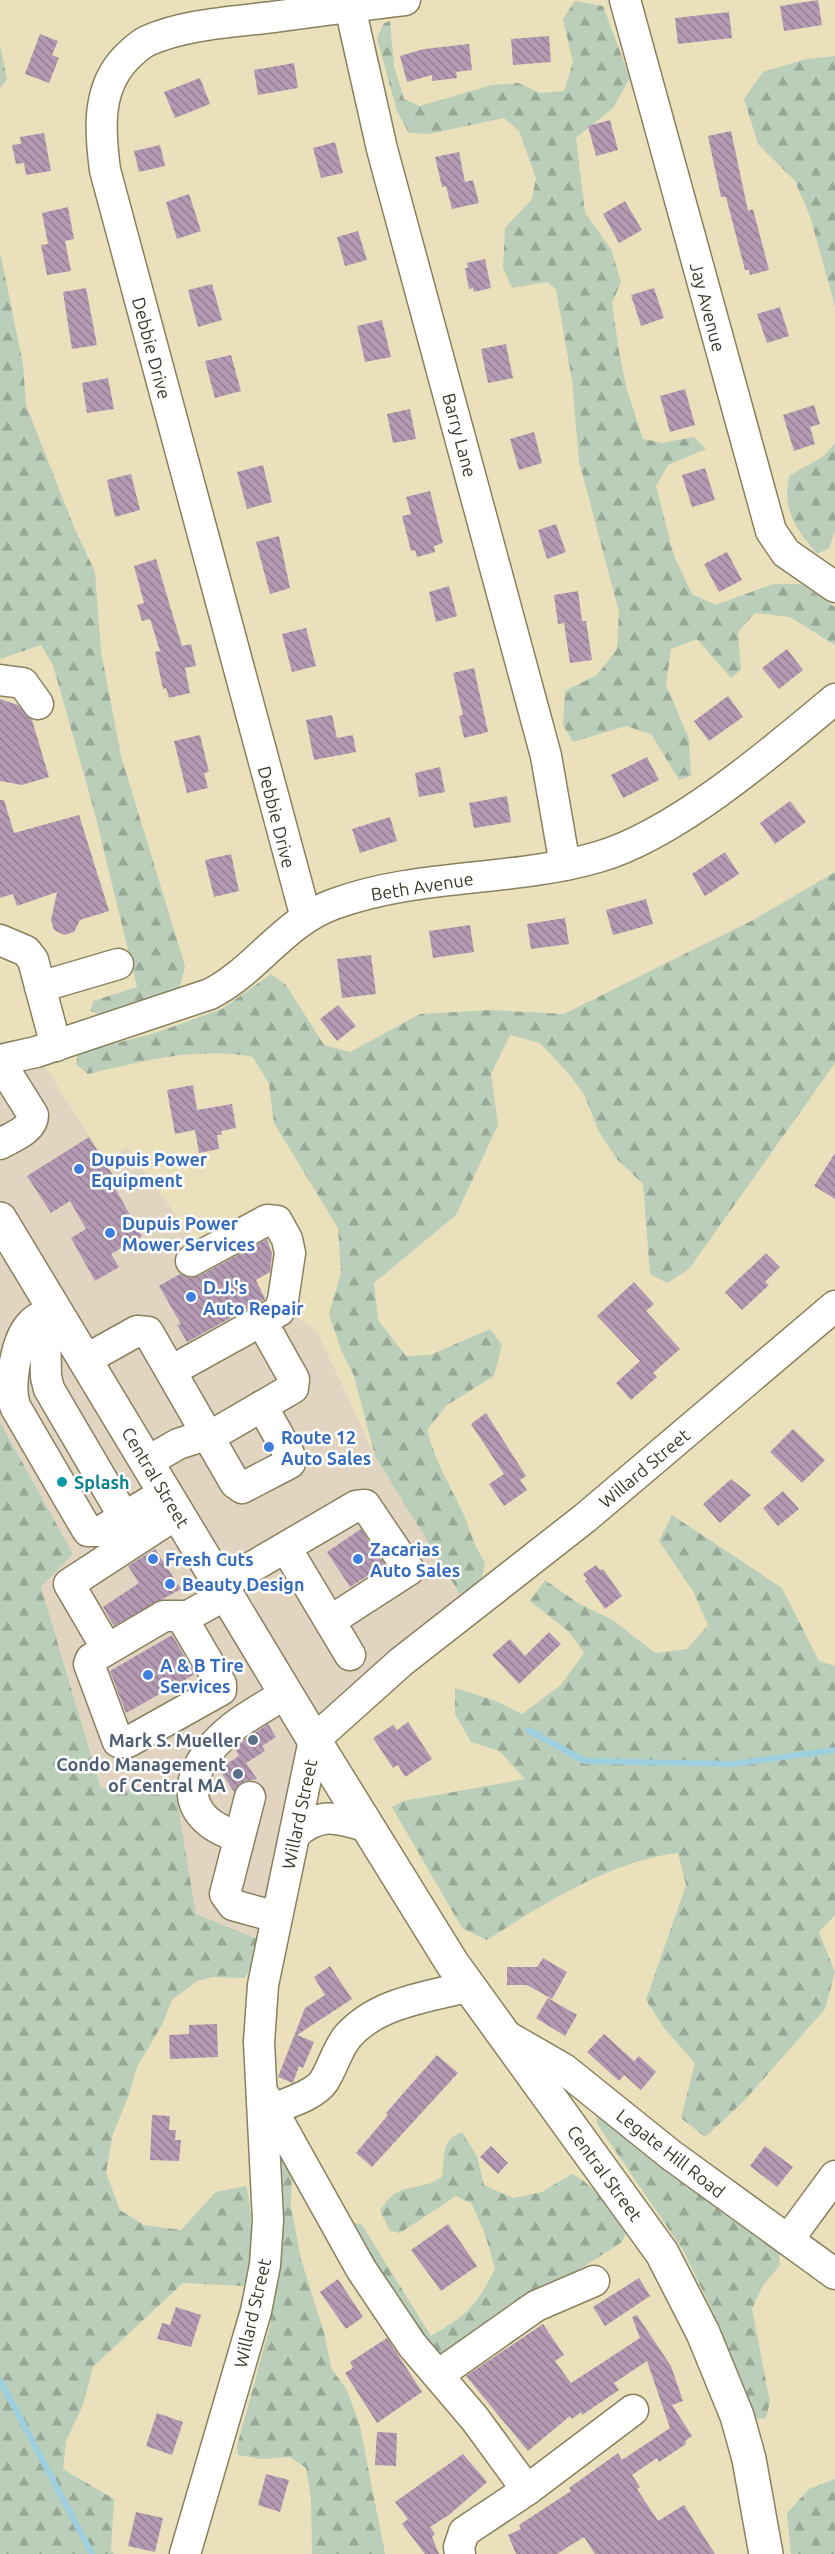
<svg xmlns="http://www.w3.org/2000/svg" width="835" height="2554" font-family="Ubuntu,sans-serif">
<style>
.commercial{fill:#e1d5c1}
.forest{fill:url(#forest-firs)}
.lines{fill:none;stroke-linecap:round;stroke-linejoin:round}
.stream{stroke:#9ecfdf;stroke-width:6}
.building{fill:url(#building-back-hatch)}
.minor-casing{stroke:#89805e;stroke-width:33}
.major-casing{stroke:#89805e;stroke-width:36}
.minor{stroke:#fff;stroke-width:30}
.major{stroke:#fff;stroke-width:33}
.shop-dot{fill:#3f7fe0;stroke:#fff;stroke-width:2}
.culture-dot{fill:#0f9aa8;stroke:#fff;stroke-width:2}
.service-dot{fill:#5c6f8a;stroke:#fff;stroke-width:2}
.labels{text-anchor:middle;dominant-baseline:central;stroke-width:5;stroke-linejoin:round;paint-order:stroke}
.street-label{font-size:18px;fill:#3d392b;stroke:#fff}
.shop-label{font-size:18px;font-weight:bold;fill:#366cbe;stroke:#fff;text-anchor:start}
.culture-label{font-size:18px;font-weight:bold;fill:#0d838f;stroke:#fff;text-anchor:start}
.service-label{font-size:18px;font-weight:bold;fill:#4e5e75;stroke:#fff;text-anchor:end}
</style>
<defs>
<pattern id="forest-firs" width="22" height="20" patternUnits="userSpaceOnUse" patternTransform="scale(1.5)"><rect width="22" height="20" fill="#baceb9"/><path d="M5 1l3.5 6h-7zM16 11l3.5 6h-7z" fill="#98a897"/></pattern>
<pattern id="building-back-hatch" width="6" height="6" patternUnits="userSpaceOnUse" patternTransform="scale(1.5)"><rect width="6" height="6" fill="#b499b3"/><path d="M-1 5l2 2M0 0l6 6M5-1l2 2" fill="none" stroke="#947e92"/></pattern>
</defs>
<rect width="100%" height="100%" fill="#eae1bc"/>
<polygon class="commercial" points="36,1052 105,1161 128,1147 204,1255 317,1331 375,1456 469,1608 337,1720 270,1943 196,1914 176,1794 102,1789 41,1587 73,1554 0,1422 0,1060"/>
<g class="forest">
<polygon points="575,1 603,6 630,78 613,108 576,138 585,213 611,249 621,282 612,303 619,351 627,390 643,439 663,443 694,437 706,449 668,465 656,486 674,556 692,594 716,605 773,584 801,584 835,607 835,645 790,617 755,613 738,632 741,670 731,678 697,639 671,649 666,685 689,739 691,776 679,780 651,734 626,726 573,742 563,725 565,691 597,675 617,649 619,612 579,461 572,381 556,289 547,282 512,288 503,268 505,228 532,199 536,178 519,131 504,118 429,134 409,133 397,111 377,38 384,23 390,21 394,66 404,99 420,106 492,85 518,83 540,93 564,91 573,62 563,19"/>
<polygon points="0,45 7,79 0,88"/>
<polygon points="835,56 835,306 810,216 795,181 758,144 744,99 763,72 806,59"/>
<polygon points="0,252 23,364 26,405 74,527 95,572 101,651 121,756 185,966 180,987 167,996 100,1015 91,1011 93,1001 137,987 94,810 53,665 41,645 0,659"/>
<path d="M 835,443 L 835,531 L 829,548 L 817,554 C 796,528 782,512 789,476 L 824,456 Z"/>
<path d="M 835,872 L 835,1063 L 689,1269 L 667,1283 L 650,1274 L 643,1184 L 616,1158 L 598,1130 L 585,1096 L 569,1074 L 540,1043 L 510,1035 L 491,1074 L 498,1125 L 456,1215 L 374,1283 L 378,1320 L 406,1356 L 430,1355 L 490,1329 L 502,1345 L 494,1376 L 447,1405 L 427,1430 C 435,1461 450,1486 464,1515 C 471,1532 474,1547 485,1562 L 481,1582 L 460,1594 L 375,1456 L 354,1376 L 341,1350 L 329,1314 L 341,1272 L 338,1228 L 274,1123 L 269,1084 L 253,1057 C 198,1046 142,1061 88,1074 L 76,1064 L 78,1053 L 155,1033 L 222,1009 L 271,974 L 286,985 L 324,1045 L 350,1052 L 420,1014 L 492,1010 L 564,1014 L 753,920 Z"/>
<path d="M 0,1422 L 73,1554 L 41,1587 L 101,1788 L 176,1794 L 196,1914 L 258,1939 L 254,1960 L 245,1978 L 213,1977 L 197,1981 L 172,2000 L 163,2023 L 137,2067 L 129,2095 L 113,2134 L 106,2173 L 120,2210 L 144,2225 L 181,2230 L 216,2192 L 246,2186 C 254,2212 252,2260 245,2286 L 183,2283 L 93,2367 L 83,2405 L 66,2441 L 63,2469 L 114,2499 L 111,2549 L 114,2554 L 0,2554 Z"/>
<path d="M 672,1515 L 782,1588 L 819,1661 L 835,1666 L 835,1915 L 819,1932 L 835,1972 L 825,2009 L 743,2102 L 705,2137 L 681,2118 L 695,2063 L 664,2028 L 646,2000 L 686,1885 L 678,1853 C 610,1861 545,1903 487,1940 L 462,1928 L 392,1807 L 403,1801 L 525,1779 L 499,1751 L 471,1742 L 455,1714 L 455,1688 L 496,1701 L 522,1714 L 561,1685 L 584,1653 L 568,1631 L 530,1601 L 545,1580 L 578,1603 L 613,1620 L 655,1653 L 687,1649 L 708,1625 L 693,1591 L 659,1541 Z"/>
<polygon points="601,2114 778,2246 780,2265 762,2287 752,2309 770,2402 766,2418 757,2419 750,2411 722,2331 683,2250 597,2124 596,2115"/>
<path d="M 462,2132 L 477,2156 L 484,2185 L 513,2198 L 542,2192 L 572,2174 C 593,2184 615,2212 626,2233 L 622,2242 L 444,2356 L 418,2346 L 351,2222 L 362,2225 L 431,2336 C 467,2315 476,2307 495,2269 L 486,2237 L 472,2204 L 456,2196 L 400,2233 L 390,2231 L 380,2211 C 398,2179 417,2194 442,2177 C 446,2156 439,2141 462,2132 Z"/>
<polygon points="278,2141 292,2170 291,2207 301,2259 325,2336 331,2368 347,2390 360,2426 385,2554 312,2554 311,2499 306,2468 290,2457 262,2459 238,2455 237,2446 270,2326 279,2255"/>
<polygon points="835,2479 835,2554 791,2554 787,2513 809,2489"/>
</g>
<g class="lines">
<g class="stream">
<polyline points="528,1730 585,1761 733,1764 835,1750"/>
<polyline points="0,2380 92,2554"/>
</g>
</g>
<g class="building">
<polygon points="818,0 822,25 784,31 780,6"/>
<polygon points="729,12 732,38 678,44 675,18"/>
<polygon points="40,34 58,41 52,55 59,58 49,83 25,74"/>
<polygon points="549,36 551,62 513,65 511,39"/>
<polygon points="469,44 472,70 456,72 457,78 432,81 432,75 407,82 400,56 424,49"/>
<polygon points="294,63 298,88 258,95 254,70"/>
<polygon points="200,78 210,104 175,118 164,92"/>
<polygon points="610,120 618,150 596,156 588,126"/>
<polygon points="731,131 748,211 753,209 769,270 750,275 749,270 745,270 726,197 721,197 708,136"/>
<polygon points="44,133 51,171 26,175 24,163 16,164 12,145 21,144 20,137"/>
<polygon points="335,142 343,173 321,178 313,148"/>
<polygon points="160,145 165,166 139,172 134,151"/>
<polygon points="459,152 465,182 473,180 479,203 452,209 446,186 442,187 435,157"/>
<polygon points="189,194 201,231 177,239 166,202"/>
<polygon points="625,201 642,230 619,243 603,214"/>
<polygon points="68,207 74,239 65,241 71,271 47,275 41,245 48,244 42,213"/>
<polygon points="358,231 367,260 345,266 337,237"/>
<polygon points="485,259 491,288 474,292 473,288 469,289 465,268 468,268 467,263"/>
<polygon points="212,284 222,320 198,327 188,290"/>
<polygon points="86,288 97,345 72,349 63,292"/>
<polygon points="654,288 664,318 641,326 631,295"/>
<polygon points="780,307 789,336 767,343 757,314"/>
<polygon points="382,320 391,357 365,362 357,326"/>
<polygon points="506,344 513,378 488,383 481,349"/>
<polygon points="231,355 241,391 215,398 205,361"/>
<polygon points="108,378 114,409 87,413 82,383"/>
<polygon points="685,389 695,425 670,432 660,396"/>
<polygon points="814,405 820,424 810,427 815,444 794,451 783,415"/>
<polygon points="410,409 416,439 393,443 387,414"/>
<polygon points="534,432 542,463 519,470 510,439"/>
<polygon points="263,465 272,502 247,509 237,472"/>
<polygon points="705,468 715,500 692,507 682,475"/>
<polygon points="131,474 140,510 115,517 107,480"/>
<polygon points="430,491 443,543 434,546 435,552 417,557 415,550 411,551 402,516 411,514 406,497"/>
<polygon points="556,524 566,552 547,559 538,530"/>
<polygon points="279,536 290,588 270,594 256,542"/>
<polygon points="727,552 742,580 719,592 704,564"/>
<polygon points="156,559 182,646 191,644 196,666 185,668 190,693 169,698 166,688 163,689 155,652 160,651 150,619 142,621 137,605 144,603 134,566"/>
<polygon points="449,586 457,616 436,622 429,592"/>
<polygon points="578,591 582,621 586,621 592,660 570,663 564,623 558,624 554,595"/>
<polygon points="306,628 316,666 292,672 282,634"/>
<polygon points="787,649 803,670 779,689 762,668"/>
<polygon points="474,668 488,732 464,738 459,716 463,715 453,673"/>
<polygon points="728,696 743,717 709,741 694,721"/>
<polygon points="0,699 18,705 32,720 49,777 22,785 0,781"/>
<polygon points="332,715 337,738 353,735 356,752 314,760 306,720"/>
<polygon points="200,735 209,772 204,773 208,788 187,793 174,741"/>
<polygon points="647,757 659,780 623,798 611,775"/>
<polygon points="440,767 445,792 419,797 415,773"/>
<polygon points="507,796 511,822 474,828 469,803"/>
<polygon points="0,800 4,800 14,833 79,815 109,911 80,920 74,932 64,935 54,930 51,920 57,892 17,906 13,894 0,898"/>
<polygon points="790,801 806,822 775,844 760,823"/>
<polygon points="390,817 397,841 360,853 352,829"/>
<polygon points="725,852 739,874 705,896 692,874"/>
<polygon points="231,854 239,891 214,897 205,860"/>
<polygon points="646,899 653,924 613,935 606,910"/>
<polygon points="565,918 569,944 531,949 527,924"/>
<polygon points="470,925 474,952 433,958 429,931"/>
<polygon points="371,955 376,994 342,998 337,959"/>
<polygon points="338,1005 356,1026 337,1041 320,1019"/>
<polygon points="193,1085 197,1110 232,1104 236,1128 221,1131 222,1135 217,1135 219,1149 199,1153 195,1130 175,1134 167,1090"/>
<polygon points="89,1137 112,1174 108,1176 142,1236 111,1254 119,1267 95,1281 71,1238 86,1229 70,1201 51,1213 27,1176"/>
<polygon points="835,1153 835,1199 814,1186"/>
<polygon points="267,1239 272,1254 270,1272 256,1280 265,1299 187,1342 177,1325 181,1324 159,1286 180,1274 190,1278 199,1276"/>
<polygon points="766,1253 780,1267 765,1282 769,1285 742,1310 725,1292"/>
<polygon points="634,1282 654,1304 646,1311 680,1349 653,1373 657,1377 631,1400 616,1383 640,1361 597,1316"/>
<polygon points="486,1413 526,1476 520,1480 527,1490 504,1506 489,1484 504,1474 471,1424"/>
<polygon points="793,1429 825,1460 802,1483 770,1452"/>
<polygon points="731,1479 751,1495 720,1523 703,1504"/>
<polygon points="783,1491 799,1509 778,1526 763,1508"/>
<polygon points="361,1529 385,1565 350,1587 327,1552"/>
<polygon points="155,1549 181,1589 114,1626 103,1607 139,1583 128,1566"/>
<polygon points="596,1565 600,1570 603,1569 622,1596 605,1609 585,1581 587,1579 583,1574"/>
<polygon points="549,1632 561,1644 519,1684 492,1655 510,1639 525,1656"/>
<polygon points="172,1635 195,1674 126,1713 110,1671"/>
<polygon points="408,1722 432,1759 405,1777 398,1765 393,1768 373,1738 393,1725 397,1730"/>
<polygon points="268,1724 276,1737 262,1746 265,1751 246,1763 257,1779 245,1781 234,1792 219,1769 239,1756 235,1749 243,1741"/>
<polygon points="543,1958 567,1972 552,1999 527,1985 507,1985 507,1967 537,1967"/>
<polygon points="330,1966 352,1999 297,2035 314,2042 303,2068 299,2066 293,2083 278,2077 305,2008 325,1995 314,1977"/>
<polygon points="548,1998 577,2015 565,2036 536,2018"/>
<polygon points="217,2024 218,2057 170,2059 169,2035 189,2034 189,2025"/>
<polygon points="604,2034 634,2061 639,2056 656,2072 641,2090 624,2075 619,2081 587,2052"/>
<polygon points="437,2055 458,2073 372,2167 356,2153 388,2115 386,2113"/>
<polygon points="152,2115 170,2116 169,2130 176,2130 175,2140 181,2140 179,2161 150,2160"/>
<polygon points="491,2146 508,2163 498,2174 480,2157"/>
<polygon points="765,2146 793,2167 777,2187 750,2166"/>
<polygon points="448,2224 477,2266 441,2291 411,2250"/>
<polygon points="639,2278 650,2296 605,2326 593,2307"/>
<polygon points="338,2279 363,2317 346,2329 320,2292"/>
<polygon points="176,2307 201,2315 191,2347 157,2339 162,2323 170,2325"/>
<polygon points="637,2315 671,2366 683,2401 672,2405 692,2436 685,2441 686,2444 659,2462 657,2458 632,2475 640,2487 637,2489 658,2521 684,2505 715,2554 595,2554 584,2537 557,2554 516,2554 508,2535 521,2529 519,2525 571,2491 569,2488 618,2453 622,2460 670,2428 647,2361 614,2383 619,2390 582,2415 581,2412 572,2419 570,2416 528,2451 466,2376 543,2324 564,2355 555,2361 571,2383 640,2338 632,2317"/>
<polygon points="387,2338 422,2392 377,2423 345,2373 353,2368 350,2362"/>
<polygon points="157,2413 183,2422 172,2455 146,2446"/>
<polygon points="377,2432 397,2433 396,2466 375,2465"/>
<polygon points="463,2454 487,2482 449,2515 430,2527 435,2534 432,2537 439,2554 425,2554 402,2524 408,2519 395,2502"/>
<polygon points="266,2474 289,2480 280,2512 258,2505"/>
<polygon points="136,2512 163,2518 155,2552 128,2546"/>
</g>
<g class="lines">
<g class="minor-casing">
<g id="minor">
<polyline points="625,0 771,531 786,553 835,587"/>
<polyline points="350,7 382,149 546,756 565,865"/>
<polyline points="0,680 23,683 38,704"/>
<path d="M 306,918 L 105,170 C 100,132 96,89 126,58 C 132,52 139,45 147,41 C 185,24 232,22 273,17 C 317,11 361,5 405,0"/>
<polyline points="0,940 26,951 33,960 56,1046"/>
<polyline points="40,987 118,964"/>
<path d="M 0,1060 L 36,1052 L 210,994 C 257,970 282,923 334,904 C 418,873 512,882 598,857 C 675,835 773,751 835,699"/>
<path d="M 0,1062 L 33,1115 C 33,1130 12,1137 0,1144"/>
<path d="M 56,1311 C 47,1314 37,1317 31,1324 C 16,1339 7,1389 16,1408 L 83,1523 L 88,1531 L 101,1531 L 166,1492"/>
<polyline points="56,1311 48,1317 45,1325 46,1377 49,1389 124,1517"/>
<polyline points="85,1360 137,1331 148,1332 235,1483 242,1488 290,1463 289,1454 262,1406"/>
<polyline points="171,1371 279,1311 283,1300 290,1253 287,1239 277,1221 267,1220 191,1261"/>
<polyline points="147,1462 178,1444 221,1430 293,1388 294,1379 262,1322"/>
<polyline points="286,1548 350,1655"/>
<polyline points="221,1585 356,1506 365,1505 409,1570 330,1621"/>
<polyline points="181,1616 221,1684 221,1690 128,1742 118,1742 89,1664 91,1659 164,1616 188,1616 227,1594"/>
<polyline points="107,1649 69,1584 178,1513"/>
<polyline points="250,1797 225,1894 233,1905 276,1917"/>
<path d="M 295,1834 C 321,1811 338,1818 368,1827"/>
<path d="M 239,1837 C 171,1816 186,1765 232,1728 C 248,1715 268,1705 286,1693"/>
<polyline points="505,2035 564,2069 671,2155 835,2274"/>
<polyline points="264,2095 361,2269 412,2345 475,2419 527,2490 633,2410"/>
<path d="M 272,2109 C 288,2103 315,2095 324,2081 C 333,2067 337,2049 348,2036 C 378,2002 428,1997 470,1986"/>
<polyline points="788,2240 835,2176"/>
<polyline points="438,2375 536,2306 594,2281"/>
<polyline points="185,2554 256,2311 265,2265 268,2220 259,2042 263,1985 314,1740 401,1662 585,1518 835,1306"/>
<polyline points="460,2554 459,2547 464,2532 527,2490"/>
</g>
</g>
<g class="major-casing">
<polyline id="major" points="0,1219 314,1740 452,1963 662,2253 703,2333 737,2416 749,2459 766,2554"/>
</g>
<use href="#minor" class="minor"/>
<use href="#major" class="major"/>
</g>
<g class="shop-dot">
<circle cx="79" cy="1169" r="6"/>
<circle cx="110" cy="1233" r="6"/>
<circle cx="191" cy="1297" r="6"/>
<circle cx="269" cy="1447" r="6"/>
<circle cx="153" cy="1559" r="6"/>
<circle cx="358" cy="1559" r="6"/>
<circle cx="170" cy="1584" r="6"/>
<circle cx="148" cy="1675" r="6"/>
</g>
<circle class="culture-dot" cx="62" cy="1482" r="6"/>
<g class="service-dot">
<circle cx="253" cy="1740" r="6"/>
<circle cx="238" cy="1774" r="6"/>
</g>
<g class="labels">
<g class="street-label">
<text transform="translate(708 307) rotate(75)">Jay Avenue</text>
<text transform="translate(152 348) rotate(75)">Debbie Drive</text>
<text transform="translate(460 435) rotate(75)">Barry Lane</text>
<text transform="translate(277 817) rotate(76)">Debbie Drive</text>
<text transform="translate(422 886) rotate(-9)">Beth Avenue</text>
<text transform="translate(644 1468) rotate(-40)">Willard Street</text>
<text transform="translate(156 1477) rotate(59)">Central Street</text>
<text transform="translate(299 1814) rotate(-78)">Willard Street</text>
<text transform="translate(671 2153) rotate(38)">Legate Hill Road</text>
<text transform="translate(605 2173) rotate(54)">Central Street</text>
<text transform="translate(252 2313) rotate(-77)">Willard Street</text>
</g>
<g class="shop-label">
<text x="91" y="1159">Dupuis Power<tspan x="91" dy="21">Equipment</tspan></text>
<text x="122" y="1223">Dupuis Power<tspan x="122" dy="21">Mower Services</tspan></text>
<text x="203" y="1287">D.J.'s<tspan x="203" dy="21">Auto Repair</tspan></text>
<text x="281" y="1437">Route 12<tspan x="281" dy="21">Auto Sales</tspan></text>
<text x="370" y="1549">Zacarias<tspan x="370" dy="21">Auto Sales</tspan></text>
<text x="165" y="1559">Fresh Cuts</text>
<text x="182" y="1584">Beauty Design</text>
<text x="160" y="1665">A &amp; B Tire<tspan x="160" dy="21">Services</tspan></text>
</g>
<g class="culture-label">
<text x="74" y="1482">Splash</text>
</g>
<g class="service-label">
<text x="241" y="1740">Mark S. Mueller</text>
<text x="226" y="1764">Condo Management<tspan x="226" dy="21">of Central MA</tspan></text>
</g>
</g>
</svg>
